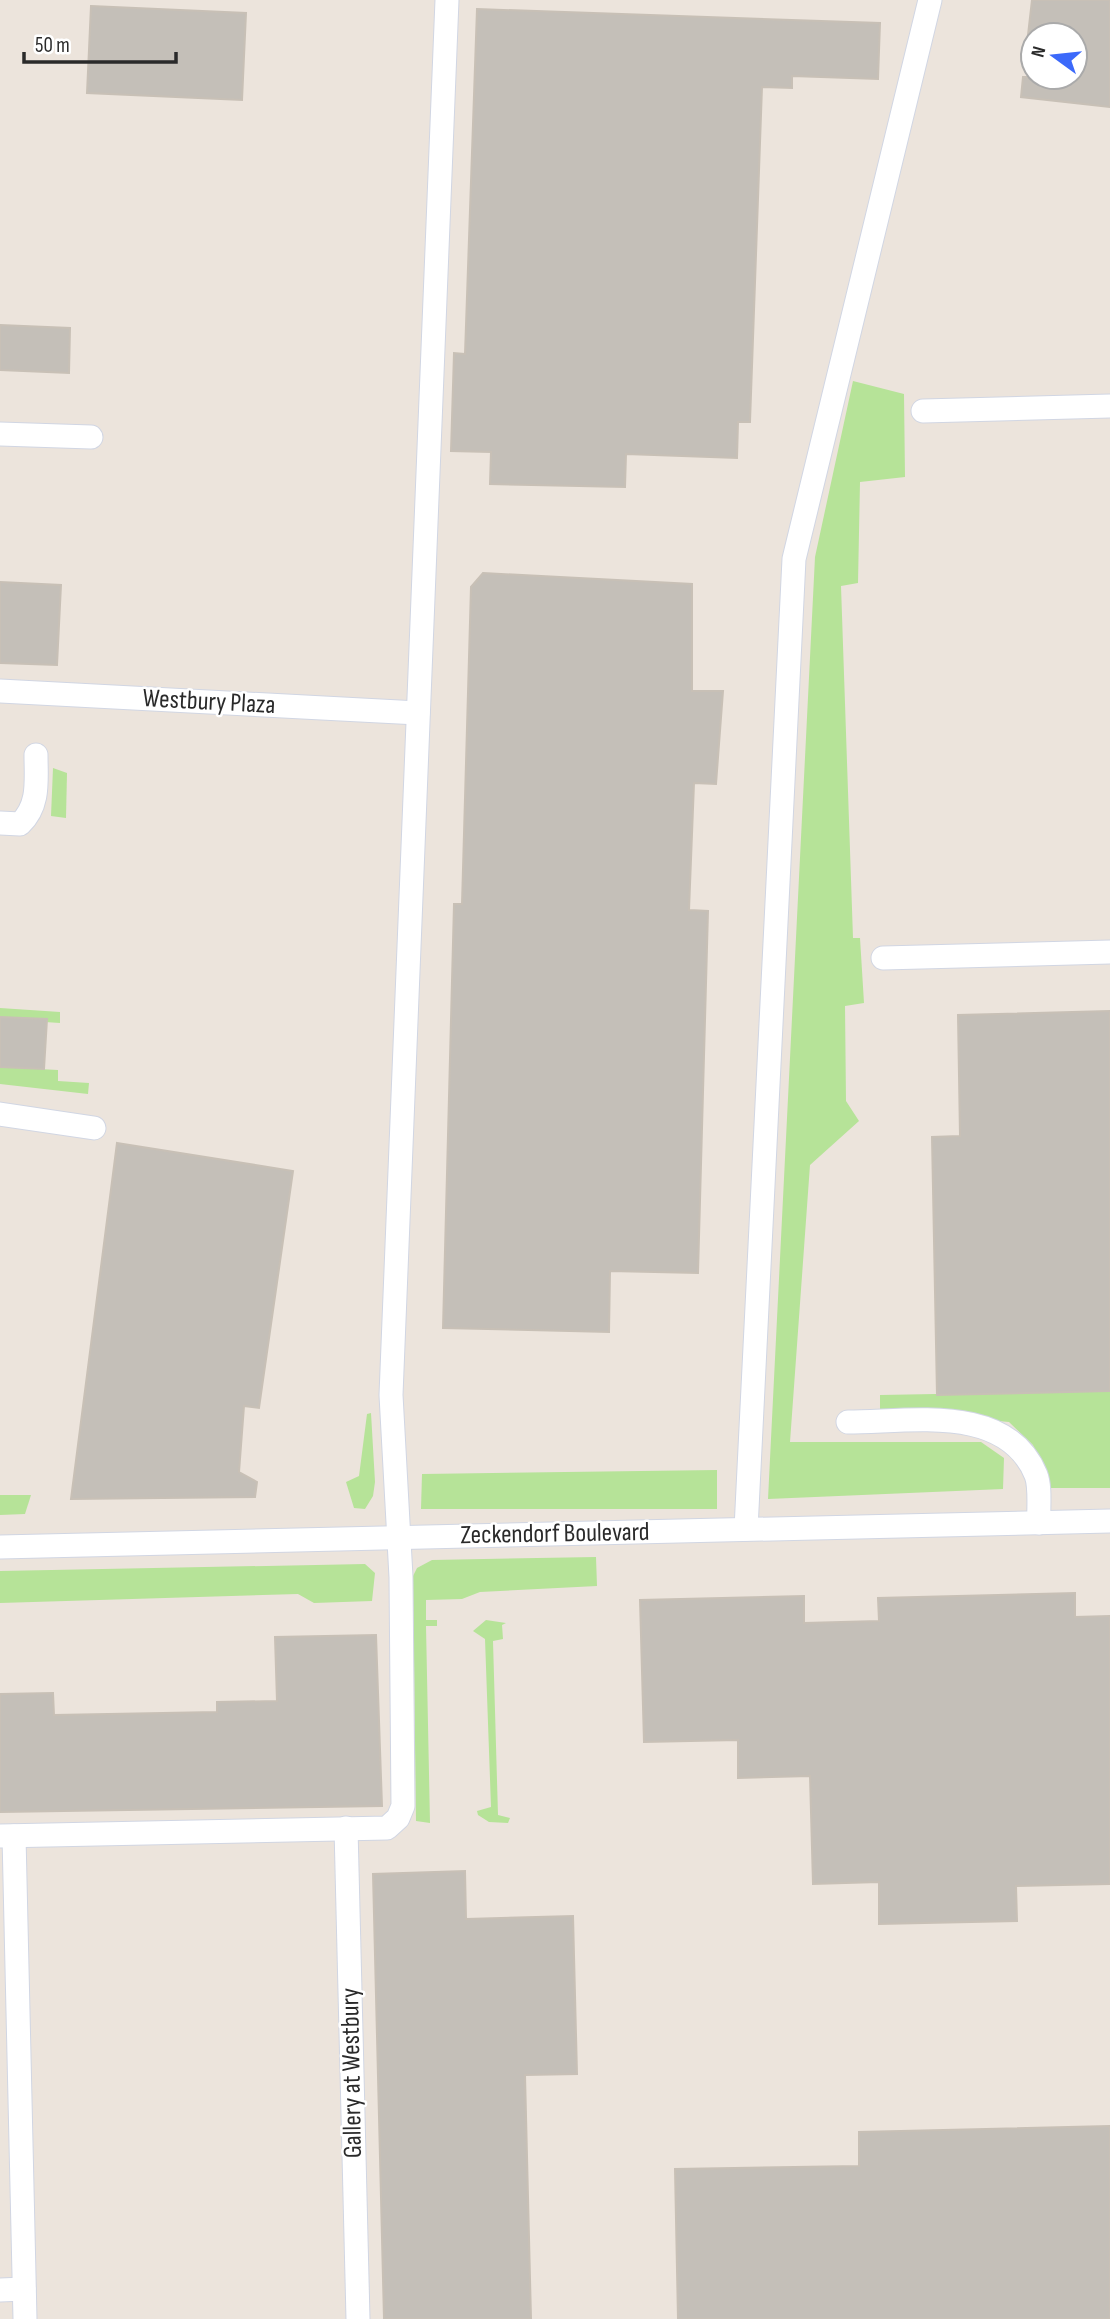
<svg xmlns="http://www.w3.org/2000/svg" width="1110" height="2319" font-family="'Sofia Sans Condensed',sans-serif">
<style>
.green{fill:#b6e398}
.building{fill:#c4bfb8;stroke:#c8c0b6;stroke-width:2}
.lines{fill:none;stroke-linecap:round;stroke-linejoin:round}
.minor-casing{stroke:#d1d6e3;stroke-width:25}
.minor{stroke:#fff;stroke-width:23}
.labels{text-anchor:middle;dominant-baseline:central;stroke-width:5;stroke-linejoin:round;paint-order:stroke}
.street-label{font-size:26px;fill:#2a2a2a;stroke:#fff}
</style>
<rect width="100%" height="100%" fill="#ece4dc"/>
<g class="green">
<polygon points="853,381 904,394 905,477 860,482 858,583 841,586 853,938 860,938 864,1003 845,1006 846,1101 859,1121 810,1165 790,1442 981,1442 1004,1458 1003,1489 768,1499 815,557"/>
<polygon points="53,768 67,773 66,818 51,816"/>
<polygon points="0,1008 60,1012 60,1023 0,1019"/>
<polygon points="0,1067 58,1070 58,1081 89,1083 88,1094 0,1084"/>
<polygon points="1110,1391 1110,1488 1048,1488 1033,1445 1009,1422 880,1410 880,1395"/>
<polygon points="371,1413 375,1482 373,1496 365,1509 354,1508 346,1482 359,1476 367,1414"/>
<polygon points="717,1470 717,1509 421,1509 422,1474"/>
<polygon points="0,1495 31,1495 25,1514 0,1515"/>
<polygon points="596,1557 597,1586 480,1592 462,1599 426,1600 426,1620 437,1620 437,1626 426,1626 430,1823 416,1821 413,1576 417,1568 432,1560"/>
<polygon points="365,1564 375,1573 372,1601 314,1603 298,1594 0,1603 0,1571"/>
<polygon points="486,1620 506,1623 502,1625 503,1639 493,1641 498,1815 510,1818 508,1823 489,1822 478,1815 477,1811 491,1807 485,1639 473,1631"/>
</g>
<g class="building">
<polygon points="1032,0 1110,0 1110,107 1021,97 1023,77 1075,77 1075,35 1028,35"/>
<polygon points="91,6 246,13 242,100 87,93"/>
<polygon points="477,9 880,23 878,79 792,76 792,88 762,87 750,422 738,422 737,458 626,454 625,487 490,484 491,452 451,451 454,353 465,354"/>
<polygon points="0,325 70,328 69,373 0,370"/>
<polygon points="483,573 692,584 692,691 723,691 716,784 694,783 689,910 708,911 698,1273 610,1271 609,1332 443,1328 454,904 462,904 471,587"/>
<polygon points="0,582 61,585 57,665 0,663"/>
<polygon points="1110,1011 1110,1391 937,1395 932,1137 960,1136 958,1015"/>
<polygon points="0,1017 47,1019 44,1069 0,1067"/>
<polygon points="117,1143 293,1171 259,1408 244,1406 239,1472 257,1482 255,1497 71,1499"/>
<polygon points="1075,1593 1075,1617 1110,1616 1110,1884 1016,1886 1017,1921 879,1924 879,1882 813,1884 810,1776 738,1778 738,1740 644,1742 640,1600 804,1596 804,1623 879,1621 878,1598"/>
<polygon points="376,1635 382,1806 0,1812 0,1694 53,1693 54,1715 217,1712 217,1702 277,1701 275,1637"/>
<polygon points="465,1871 466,1919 573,1916 577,2074 525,2075 531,2319 384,2319 373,1874"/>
<polygon points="1110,2126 1110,2319 678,2319 675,2169 859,2166 859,2132"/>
</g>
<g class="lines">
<g class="minor-casing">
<g id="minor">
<polyline points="923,411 1110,406"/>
<polyline points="0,434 91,437"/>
<polyline points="0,691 418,713"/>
<path d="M 0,823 L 20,824 C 40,805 36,780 36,755"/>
<polyline points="883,958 1110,952"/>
<polyline points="0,1114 94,1128"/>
<path d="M 848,1422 C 911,1422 1007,1403 1036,1475 C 1041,1488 1038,1509 1039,1523"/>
<polyline points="746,1529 794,559 930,0"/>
<polyline points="0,1547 1110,1521"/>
<polyline points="346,1828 358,2319"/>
<polyline points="0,1836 387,1828 398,1818 403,1806 401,1577 391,1395 447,0"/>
<polyline points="14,1836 25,2319"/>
<polyline points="0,2290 24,2289"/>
</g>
</g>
<use href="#minor" class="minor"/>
</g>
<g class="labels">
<g class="street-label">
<text transform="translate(209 702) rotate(3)">Westbury Plaza</text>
<text transform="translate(555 1534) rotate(-1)">Zeckendorf Boulevard</text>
<text transform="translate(352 2073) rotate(-91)">Gallery at Westbury</text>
</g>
</g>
<g transform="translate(1054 56) rotate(285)"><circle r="33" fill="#ffffff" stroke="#aaaaaa" stroke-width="2"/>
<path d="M0-5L12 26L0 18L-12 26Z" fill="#3c69fa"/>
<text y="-10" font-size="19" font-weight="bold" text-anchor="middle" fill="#2a2a2a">N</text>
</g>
<path d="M24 52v10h152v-10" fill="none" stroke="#2a2a2a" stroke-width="3.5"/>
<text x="35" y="52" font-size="21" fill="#2a2a2a" stroke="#ffffff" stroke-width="5" paint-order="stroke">50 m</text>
</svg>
